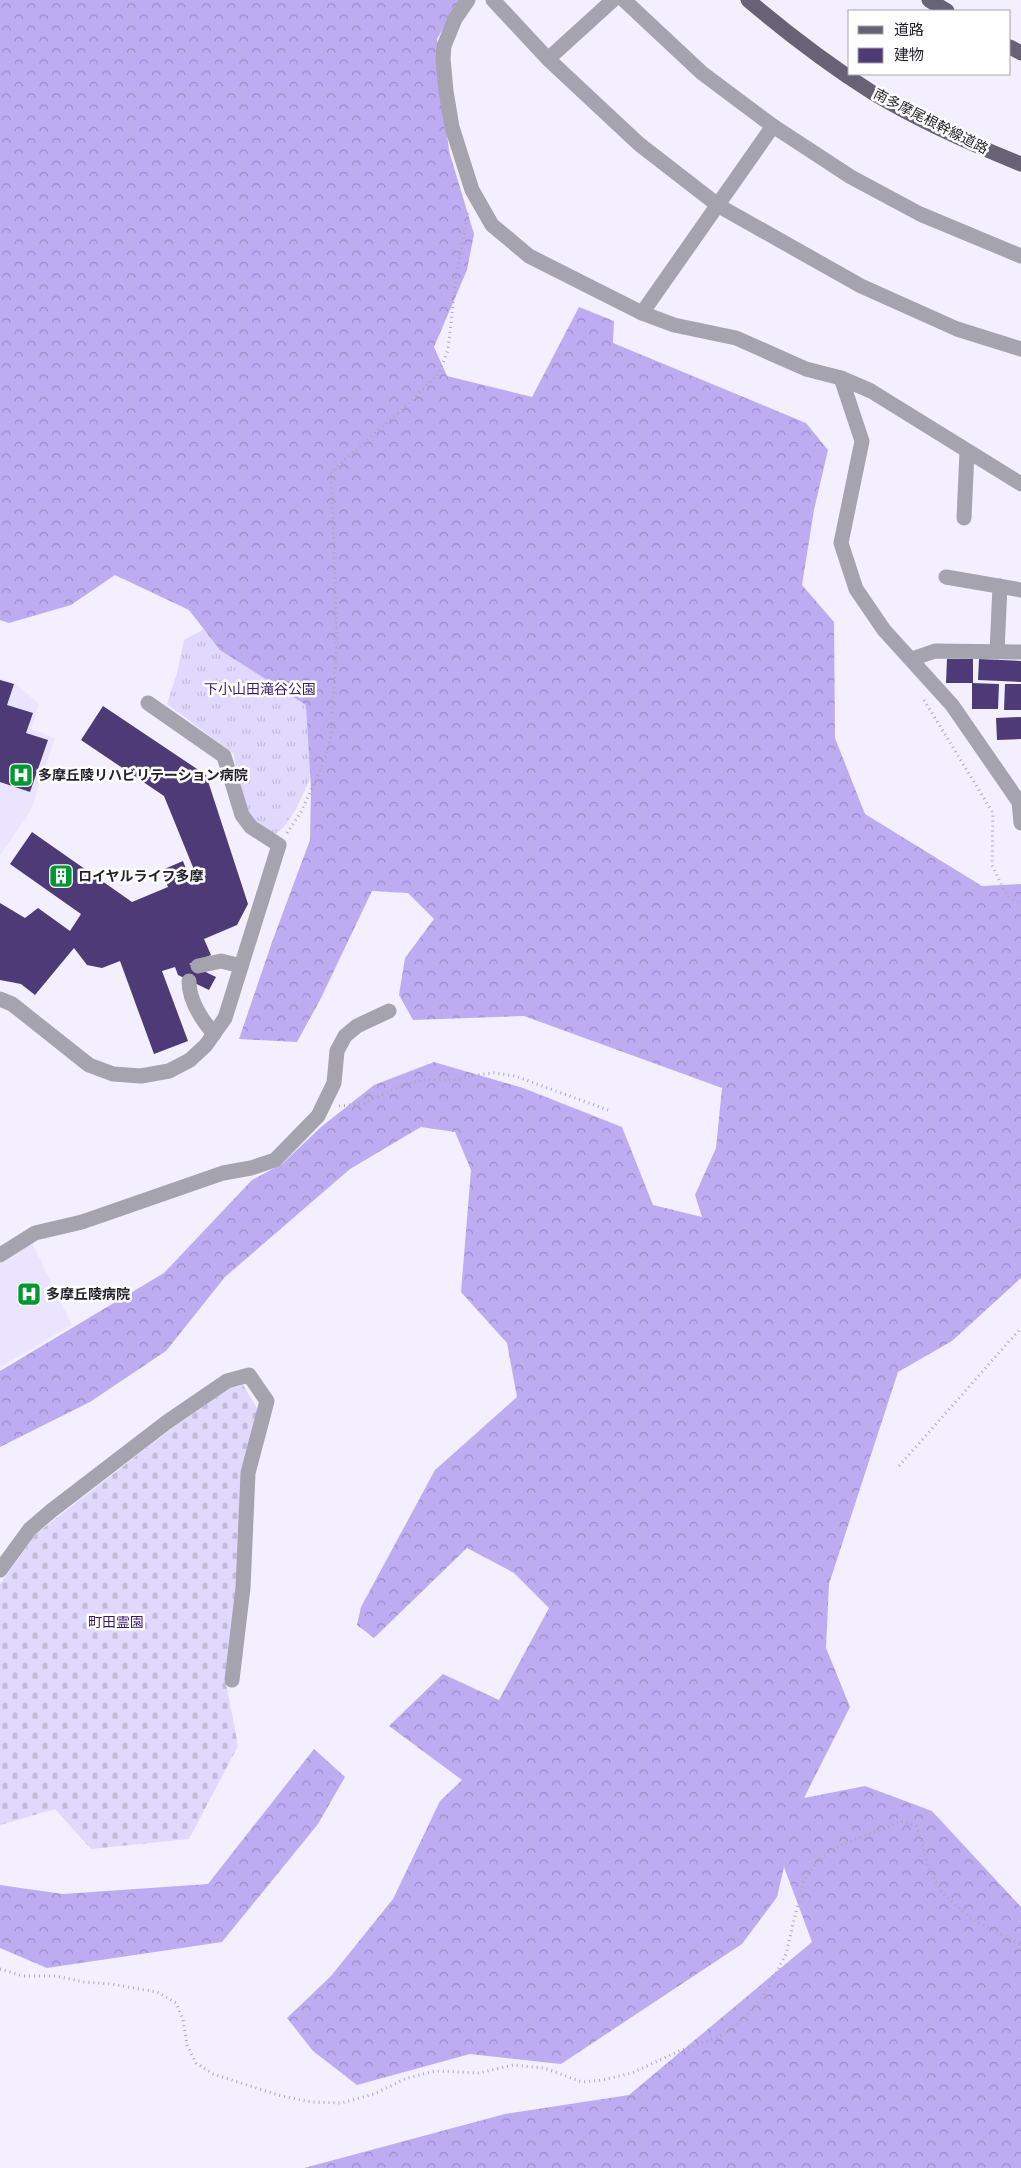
<svg xmlns="http://www.w3.org/2000/svg" width="1021" height="2168" font-family="'PT Sans','Noto Sans JP',sans-serif">
<style>
.built{fill:#eae4fe}
.grass{fill:url(#grass-tufts)}
.forest{fill:url(#forest-crowns)}
.cemetery{fill:url(#cemetery-stones)}
.building{fill:#4d3a76}
.lines{fill:none;stroke-linecap:round;stroke-linejoin:round}
.path{stroke:#aba7b5;stroke-width:3;stroke-dasharray:1 4;stroke-linecap:butt}
.minor{stroke:#a5a3ae;stroke-width:15}
.major{stroke:#676275;stroke-width:15}
.labels{text-anchor:middle;dominant-baseline:central;stroke-width:5;stroke-linejoin:round;paint-order:stroke}
.street-label{font-size:14px;fill:#221f29;stroke:#fff}
.park-label{font-size:14px;fill:#391a69;stroke:#fff}
.poi-label{font-size:14px;font-weight:bold;fill:#221f29;stroke:#fff;text-anchor:start}
</style>
<defs>
<pattern id="grass-tufts" width="24" height="20" patternUnits="userSpaceOnUse" patternTransform="scale(1.25)"><rect width="24" height="20" fill="#e1d9fd"/><path d="M3 7l-1-3M5 7V3M7 7l1-3M15 17l-1-3M17 17v-4M19 17l1-3" fill="none" stroke="#c1bad9"/></pattern>
<pattern id="forest-crowns" width="20" height="18" patternUnits="userSpaceOnUse" patternTransform="scale(1.25)"><rect width="20" height="18" fill="#beacf2"/><path d="M2 6a3 3 0 1 1 6 0M12 15a3 3 0 1 1 6 0" fill="none" stroke="#9a8bc4"/></pattern>
<pattern id="cemetery-stones" width="16" height="16" patternUnits="userSpaceOnUse" patternTransform="scale(1.25)"><rect width="16" height="16" fill="#e1d9fd"/><path d="M2 7V4a2 2 0 0 1 4 0v3zM10 15v-3a2 2 0 0 1 4 0v3z" fill="#c1bad9"/></pattern>
</defs>
<rect width="100%" height="100%" fill="#f3efff"/>
<g class="built">
<polygon points="0,678 16,684 39,704 31,729 55,738 30,812 0,855"/>
<polygon points="32,1243 72,1325 0,1367 0,1264"/>
</g>
<path class="grass" d="M 224,618 L 331,643 L 321,756 L 296,809 L 284,827 L 274,835 C 268,831 260,828 254,822 C 244,812 235,769 234,754 L 167,704 L 177,673 L 184,640 Z"/>
<g class="forest">
<polygon points="0,0 460,0 437,39 449,151 474,234 467,270 434,347 447,376 532,397 579,307 614,321 613,343 806,423 828,450 814,510 802,585 834,622 835,738 865,814 982,886 1021,884 1021,1278 952,1341 898,1372 829,1584 826,1648 850,1707 804,1798 865,1786 932,1811 1021,1907 1021,2168 304,2168 505,2114 629,2095 812,1942 784,1867 777,1897 742,1944 561,2064 470,2054 357,2085 313,2051 287,2018 331,1976 393,1899 440,1801 462,1780 389,1726 443,1674 499,1700 549,1608 514,1573 467,1548 374,1638 357,1625 361,1607 435,1470 517,1397 507,1343 461,1292 471,1170 455,1132 421,1127 350,1169 225,1277 166,1351 90,1402 0,1447 0,1371 164,1273 252,1180 282,1164 321,1127 374,1085 434,1062 523,1088 622,1127 653,1205 702,1217 695,1195 716,1148 722,1088 524,1016 413,1020 399,995 405,958 434,919 408,893 372,891 320,1000 297,1042 239,1039 272,942 310,840 311,789 306,705 220,650 189,610 115,575 71,605 9,623 0,620"/>
<polygon points="314,1749 345,1777 318,1824 222,1942 47,1968 0,1948 0,1885 63,1894 208,1884"/>
</g>
<polygon class="cemetery" points="243,1385 259,1411 225,1678 238,1746 189,1839 91,1849 55,1809 0,1825 0,1584 36,1534 175,1426 230,1388"/>
<g class="building">
<polygon points="947,659 973,659 973,683 946,683"/>
<polygon points="979,659 1021,661 1021,682 978,680"/>
<polygon points="0,680 14,684 7,705 33,713 26,733 48,740 30,792 0,782"/>
<polygon points="972,683 999,684 998,709 972,709"/>
<polygon points="1005,684 1021,684 1021,710 1004,710"/>
<polygon points="103,706 206,775 248,904 237,925 204,939 211,955 189,964 216,977 209,990 178,975 175,967 162,971 188,1041 154,1054 120,961 102,968 87,965 74,948 35,995 21,984 0,980 0,903 25,918 38,908 70,931 81,914 10,864 32,832 132,902 168,887 162,870 183,861 192,885 199,882 164,796 81,740"/>
<polygon points="1021,717 1021,739 997,740 996,718"/>
</g>
<g class="lines">
<g class="path">
<polyline points="924,700 993,813 992,865 1004,890 1010,898 1021,903"/>
<polyline points="287,833 301,812 324,762 331,735 337,638 331,472 406,406 439,373 448,350 456,277 468,213"/>
<polyline points="339,1106 364,1103 406,1084 423,1080 458,1080 474,1075 494,1073 515,1076 608,1110"/>
<polyline points="899,1466 1021,1328"/>
<polyline points="0,1969 23,1976 55,1976 84,1982 111,1984 157,1992 176,2003 183,2020 187,2045 196,2063 213,2074 278,2095 311,2102 341,2103 374,2094 407,2078 435,2071 479,2073 513,2065 544,2068 582,2082 603,2080 632,2073 679,2051 719,2037 742,2021 755,2006 770,1985 786,1954 803,1882 818,1860 839,1846 901,1821 916,1826 922,1841 927,1863 940,1891 973,1920 1021,1944"/>
</g>
<g class="minor">
<polyline points="468,0 455,19 444,46 443,59 446,91 452,127 472,190 492,225 529,256 642,313 674,325 736,338 806,369 841,378 871,391 1021,484"/>
<polyline points="493,0 548,59 639,144 719,206 861,286 957,329 1021,349"/>
<polyline points="624,0 702,73 773,126 851,177 920,214 1021,256"/>
<polyline points="548,59 613,0"/>
<polyline points="642,313 773,126"/>
<polyline points="841,378 862,441 841,543 856,589 884,630 952,705 1019,802 1021,823"/>
<polyline points="964,518 967,452"/>
<polyline points="946,577 1021,590"/>
<polyline points="997,652 1000,586"/>
<polyline points="912,659 935,651 1021,652"/>
<polyline points="198,966 221,961 241,966"/>
<path d="M 189,981 C 189,1001 202,1020 214,1034"/>
<polyline points="0,999 12,1004 89,1065 113,1074 141,1076 169,1071 190,1060 206,1045 225,1018 279,845 251,827 242,815 224,756 148,703"/>
<polyline points="0,1255 35,1233 82,1222 223,1173 251,1168 275,1160 318,1116 334,1083 337,1051 345,1036 357,1026 389,1011"/>
<polyline points="0,1570 30,1529 51,1511 167,1422 227,1381 249,1375 267,1401 248,1473 243,1588 232,1680"/>
</g>
<g class="major">
<path d="M 748,0 C 787,33 829,65 873,93 C 919,121 971,144 1021,164"/>
<polyline points="929,0 947,11"/>
<polyline points="1010,47 1021,53"/>
</g>
</g>
<defs>
<g id="hospital-square" transform="scale(1.25)"><rect x="-9" y="-9" width="18" height="18" rx="4" fill="#019831" stroke="#fff"/><path d="M-5-5h3v3.5h4V-5h3V5h-3V1.5h-4V5h-3Z" fill="#fff"/></g>
<g id="building-square" transform="scale(1.25)"><rect x="-9" y="-9" width="18" height="18" rx="4" fill="#019831" stroke="#fff"/><path d="M-4-6H4V6H1V3H-1V6H-4ZM-2.5-4.3h1.7v1.8h-1.7ZM.8-4.3h1.7v1.8H.8ZM-2.5-1h1.7V.8h-1.7ZM.8-1h1.7V.8H.8Z" fill="#fff"/></g>
</defs>
<g fill-rule="evenodd">
<use href="#hospital-square" x="21" y="775"/>
<use href="#building-square" x="61" y="876"/>
<use href="#hospital-square" x="29" y="1294"/>
</g>
<g class="labels">
<g class="street-label">
<text transform="translate(931 121) rotate(27)">南多摩尾根幹線道路</text>
</g>
<g class="park-label">
<text x="260" y="689">下小山田滝谷公園</text>
<text x="116" y="1622">町田霊園</text>
</g>
<g class="poi-label">
<text x="38" y="775">多摩丘陵リハビリテーション病院</text>
<text x="78" y="876">ロイヤルライフ多摩</text>
<text x="46" y="1294">多摩丘陵病院</text>
</g>
</g>
<rect x="848" y="10" width="162" height="65" fill="#ffffff" stroke="#a7a5a9"/>
<rect x="858" y="26" width="25" height="8" fill="#676275" stroke="#a7a5a9"/>
<text x="894" y="35" font-size="15" fill="#221f29">道路</text>
<rect x="858" y="48" width="25" height="15" fill="#4d3a76" stroke="#a7a5a9"/>
<text x="894" y="60" font-size="15" fill="#221f29">建物</text>
</svg>
